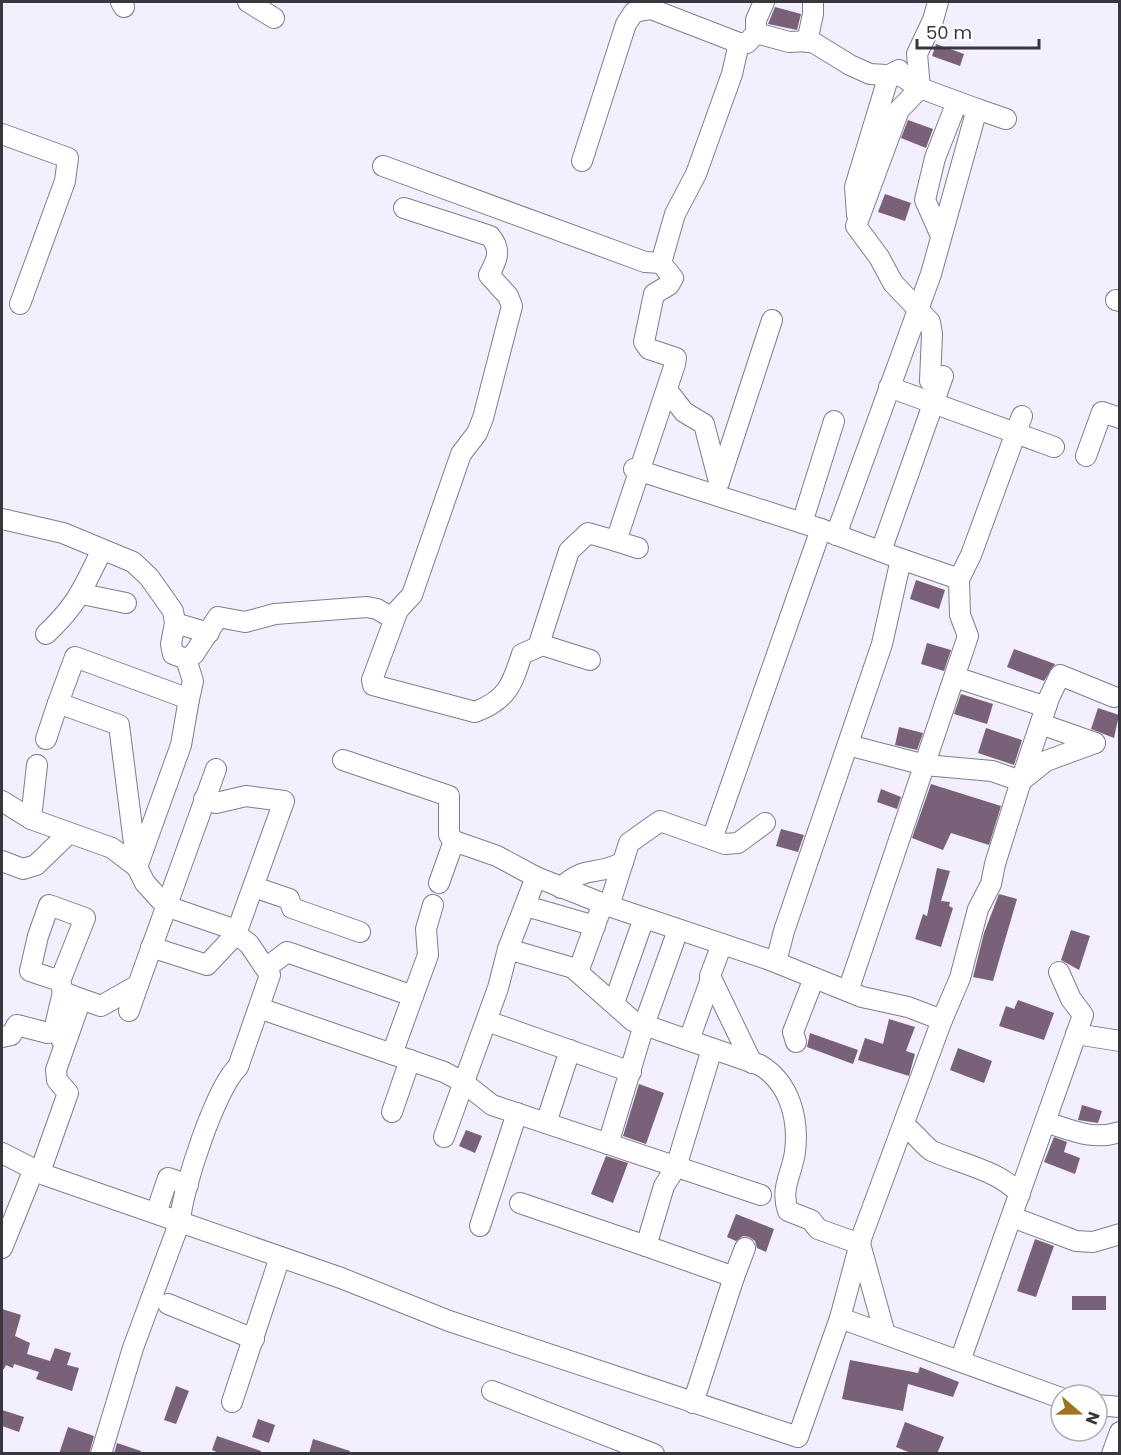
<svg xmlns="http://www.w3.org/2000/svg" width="1121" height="1455" font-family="Poppins,sans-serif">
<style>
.building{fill:#786179}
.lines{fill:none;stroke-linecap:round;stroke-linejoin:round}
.minor-casing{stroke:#807d8a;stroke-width:22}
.minor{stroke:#fff;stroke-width:20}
</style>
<rect width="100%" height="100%" fill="#f3effe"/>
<g class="building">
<polygon points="775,7 801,14 797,30 768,24"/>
<polygon points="936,44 964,54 960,66 932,56"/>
<polygon points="908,120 933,129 926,148 901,138"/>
<polygon points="885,194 911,203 905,221 878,212"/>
<polygon points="916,580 945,590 939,609 910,599"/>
<polygon points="927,643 951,650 944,671 921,664"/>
<polygon points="1014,649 1055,664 1044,681 1007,667"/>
<polygon points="961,694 993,704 987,724 954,714"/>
<polygon points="1098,708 1119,715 1114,738 1091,729"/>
<polygon points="899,727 923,733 917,750 895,745"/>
<polygon points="986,728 1022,740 1014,765 978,753"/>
<polygon points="931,784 1001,806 989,845 951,833 943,850 912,838"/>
<polygon points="881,789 901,797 897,809 877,802"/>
<polygon points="781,829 804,835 798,852 776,846"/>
<polygon points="937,868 950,871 941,901 950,902 949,906 953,908 941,947 915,939 923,914 927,916"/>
<polygon points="999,894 1017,899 993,981 973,977 984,933"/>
<polygon points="1071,930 1090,936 1079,970 1061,960"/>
<polygon points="1018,1000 1054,1013 1044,1040 999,1026 1006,1006 1014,1009"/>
<polygon points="889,1019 915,1027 906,1051 915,1054 909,1076 858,1060 865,1038 883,1044"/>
<polygon points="810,1033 858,1050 853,1064 807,1047"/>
<polygon points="958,1048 992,1061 984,1083 950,1070"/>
<polygon points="639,1084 664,1093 646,1144 623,1136"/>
<polygon points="1082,1105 1102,1111 1098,1123 1078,1120"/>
<polygon points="466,1130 482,1136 475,1153 459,1146"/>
<polygon points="1054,1137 1067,1142 1064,1152 1080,1158 1075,1174 1044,1162"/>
<polygon points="606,1156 628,1163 613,1203 591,1194"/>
<polygon points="736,1214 774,1229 766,1252 757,1248 755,1241 749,1237 743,1236 736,1241 727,1237"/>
<polygon points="1035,1239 1054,1246 1036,1297 1017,1291"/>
<rect x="1072" y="1296" width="34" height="14"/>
<polygon points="2,1309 21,1315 15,1336 30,1343 27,1354 50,1361 55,1348 71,1353 67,1365 79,1368 72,1391 36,1379 39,1372 14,1364 13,1368 6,1365 4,1369 2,1369"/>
<polygon points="850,1360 918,1373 920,1367 959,1382 953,1397 908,1384 903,1411 842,1399"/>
<polygon points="176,1386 189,1391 176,1424 164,1420"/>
<polygon points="2,1410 24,1417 19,1432 2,1426"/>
<polygon points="258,1419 275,1425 269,1443 252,1437"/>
<polygon points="905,1422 944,1437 937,1454 913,1454 896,1447"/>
<polygon points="68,1427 94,1436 89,1454 59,1454"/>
<polygon points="217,1436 261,1451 260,1454 221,1454 212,1450"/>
<polygon points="313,1439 350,1451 349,1454 309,1454"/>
<polygon points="117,1443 141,1451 140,1454 114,1454"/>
</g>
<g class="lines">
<g class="minor-casing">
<g id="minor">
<polyline points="121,2 124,7"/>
<polyline points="248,2 274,18"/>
<polyline points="938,2 933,20 917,54 920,88 899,110 856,226 879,257 893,283 930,322 932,334 930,381 938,388"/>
<polyline points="756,33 756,20 764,2"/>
<polyline points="807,42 813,14 813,2"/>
<polyline points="2,134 68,158 65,181 20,304"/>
<polyline points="582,161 626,24 634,12 651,9 739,43 747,43 756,33 789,42 811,41 850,65 870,74 901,76 920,88 977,109"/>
<polyline points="383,166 645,262 661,263"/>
<path d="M 404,208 L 490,236 C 502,250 497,260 489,275 L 508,296 L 512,306 L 483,418 L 477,433 L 461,454 L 412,595 L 398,610 L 372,680 L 373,685 L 475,712 C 507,700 512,685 522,654 L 538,647 L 569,551 L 588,533 L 616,541 L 675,364 L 676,358 L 649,349 L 644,342 L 654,294 L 669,285 L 673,278 L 661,263 L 675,214 L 696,174 L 732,74 L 739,43"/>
<polyline points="857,215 855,187 889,75 899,70"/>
<polyline points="941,236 925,200 935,158 957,102"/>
<polyline points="1116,300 1120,301"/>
<polyline points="889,387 1054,447"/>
<polyline points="667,390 684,412 704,424 719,482"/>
<polyline points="1086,456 1102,412 1120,418"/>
<polyline points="634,469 821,529"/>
<polyline points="719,482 772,320"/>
<polyline points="2,519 63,533 133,562 149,577 173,611 175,623 171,644 173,654 186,659 194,654 218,617 245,622 275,614 367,607 377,609 394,619"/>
<polyline points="802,523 834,421"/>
<polyline points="836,535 931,274 977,109 1006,119"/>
<polyline points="616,541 638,548"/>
<polyline points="881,551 943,376"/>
<polyline points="959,579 971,555 1022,416"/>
<polyline points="82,594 126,603"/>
<polyline points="175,623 209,633"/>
<path d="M 46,634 C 78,604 83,588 102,550"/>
<polyline points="539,644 590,660"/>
<polygon points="75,657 189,699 181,745 137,867 119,725 58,703"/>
<polyline points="186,659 193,681 189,699"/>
<polyline points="955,677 1046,707"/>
<polyline points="1041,724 1095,743"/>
<polyline points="46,739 58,703"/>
<polyline points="343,760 449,796 449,835 454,841"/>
<polyline points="1021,781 1049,698 1060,675 1114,697"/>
<polyline points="1021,781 1046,761 1095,743"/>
<path d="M 2,801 L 31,819 L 112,848 L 137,867 L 145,883 L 166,906 L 227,927 L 249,944 L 270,975 L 238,1067 C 216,1087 182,1190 180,1221 L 133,1348 L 101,1454"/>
<polyline points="31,819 37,765"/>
<polyline points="712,839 821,529 901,559"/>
<polyline points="2,861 23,869 36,865 69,833"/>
<polyline points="536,877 609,906 770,960 862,997 908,1007 942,1020 960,978 978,909 991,884 995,864 1021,781 992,771 925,765 848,745"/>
<polyline points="439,883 454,841 497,856 536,877 508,949 498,988 444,1137"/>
<polyline points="254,887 289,899 292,908 360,932"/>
<path d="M 561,888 C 585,864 597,877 623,862"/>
<polyline points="526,906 595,926"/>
<polyline points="609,906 629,843 660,821 725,844 738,843 765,823"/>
<polyline points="722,944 710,976 752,1063"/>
<polyline points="151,947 207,965 236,934 284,801 246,796 216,803 204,799"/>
<path d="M 508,949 L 573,968 L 633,1021 L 760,1065 C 790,1083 799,1119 795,1152 C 792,1174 780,1188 788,1211 L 811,1220 L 818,1229 L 860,1244 L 885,1334"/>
<polyline points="776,962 784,931 882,644 901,559 959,579 960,615 968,636 848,991"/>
<polyline points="266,968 287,952 413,996 428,955 426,929 433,905"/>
<polyline points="578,972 603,903"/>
<polyline points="138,985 216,769"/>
<polyline points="81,999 101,1006 138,985 129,1011"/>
<polyline points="614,1003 644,918"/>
<polyline points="259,1008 444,1072 463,1082 492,1105 761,1195"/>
<polyline points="487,1021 631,1072"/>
<polyline points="1076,1034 1120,1041"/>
<polyline points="2,1037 11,1035 17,1025 48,1033 57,1028"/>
<polyline points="61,1039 56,1022 63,992"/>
<polyline points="689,1040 711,979"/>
<polyline points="796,1042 793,1032 814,978"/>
<polyline points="392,1054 413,996"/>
<polyline points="392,1112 410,1060"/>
<path d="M 1045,1122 C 1072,1130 1092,1141 1120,1132"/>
<polyline points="546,1123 570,1050"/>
<path d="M 905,1126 C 914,1132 925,1147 932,1151 C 961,1164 998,1170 1020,1194"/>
<polyline points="608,1144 644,1025 678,930"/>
<polyline points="2,1153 45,1175 341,1278 449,1321 798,1437 840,1318 1061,1398"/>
<polyline points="40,1172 68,1093 57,1080 56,1070 81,999 63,992 60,981 30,971 38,936 49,905 85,918 60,981"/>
<polyline points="520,1203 646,1246 664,1186 676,1167 712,1049"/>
<polyline points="156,1213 168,1178 188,1185"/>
<polyline points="1012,1217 1076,1241 1093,1242 1120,1234"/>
<polyline points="480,1226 517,1113"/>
<polyline points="646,1246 734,1277 745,1248"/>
<polyline points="2,1248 34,1169"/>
<polyline points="168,1304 254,1339"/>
<polyline points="840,1318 862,1236 942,1020"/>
<polyline points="960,1361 1083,1015 1071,999 1059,972"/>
<polyline points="492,1391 654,1454"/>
<polyline points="232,1402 280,1257"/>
<polyline points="693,1403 734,1277"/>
<polyline points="1097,1405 1120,1407"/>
<polyline points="1112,1454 1120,1432"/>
</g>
</g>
<use href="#minor" class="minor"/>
</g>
<rect width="1121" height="1455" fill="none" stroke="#38373d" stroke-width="6"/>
<g transform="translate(1079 1413) rotate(110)"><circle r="28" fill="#ffffff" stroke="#afafb1" stroke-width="1.5"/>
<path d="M0-4.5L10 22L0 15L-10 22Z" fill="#9e7322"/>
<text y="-9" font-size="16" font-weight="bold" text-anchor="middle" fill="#38373d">N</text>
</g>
<path d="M917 39v9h122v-9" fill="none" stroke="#38373d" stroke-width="3"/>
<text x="926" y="39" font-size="18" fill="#38373d" stroke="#ffffff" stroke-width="4.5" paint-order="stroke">50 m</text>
</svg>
